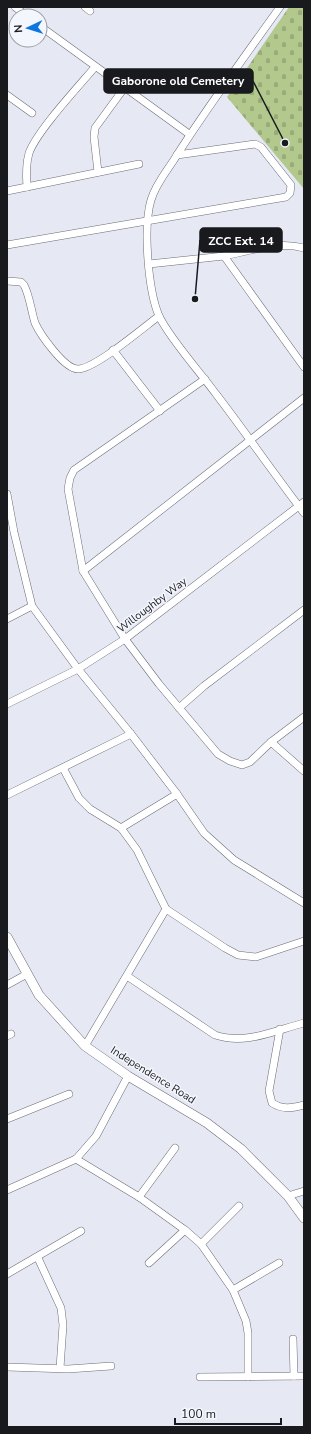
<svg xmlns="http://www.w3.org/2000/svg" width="311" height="1434" font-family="'Nunito Sans',sans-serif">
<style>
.cemetery{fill:url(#cemetery-stones)}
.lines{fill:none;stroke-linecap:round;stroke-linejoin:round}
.street-casing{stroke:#6a6d77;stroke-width:8}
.secondary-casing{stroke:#6a6d77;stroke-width:10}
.street{stroke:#fff;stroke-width:7}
.secondary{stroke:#fff;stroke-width:9}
.labels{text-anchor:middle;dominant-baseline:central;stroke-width:3;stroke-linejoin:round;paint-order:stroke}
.street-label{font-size:11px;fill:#191a1e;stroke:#f4f6fd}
.leader{fill:none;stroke:#191a1e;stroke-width:1.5}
.callout-dot{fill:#191a1e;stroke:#f4f6fd;stroke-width:1.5}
.callout{fill:#191a1e;stroke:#191a1e;stroke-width:1.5}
.callout-label{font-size:12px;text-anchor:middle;font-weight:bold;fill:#fff}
</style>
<defs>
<pattern id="cemetery-stones" width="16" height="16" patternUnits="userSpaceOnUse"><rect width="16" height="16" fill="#b2c88d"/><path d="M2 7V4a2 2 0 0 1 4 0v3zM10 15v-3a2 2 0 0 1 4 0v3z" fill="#98ab79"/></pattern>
</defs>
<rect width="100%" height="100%" fill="#e6e9f4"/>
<polygon class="cemetery" points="289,7 304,7 304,189 227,97"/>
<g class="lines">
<g class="street-casing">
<g id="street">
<polyline points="15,7 27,16"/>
<polyline points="85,7 90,11"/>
<path d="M 280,7 C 245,56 209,105 177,155 C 168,170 156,183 151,200 C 143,227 148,290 159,316 C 170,339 200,372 216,394 C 246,433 274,474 304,513"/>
<polyline points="40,26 189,134"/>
<polyline points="7,95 32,113"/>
<polyline points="98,172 94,137 95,128 125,87"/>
<path d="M 27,187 C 26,175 26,164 29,153 C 37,131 78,87 95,67"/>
<polyline points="7,191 139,164"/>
<polyline points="7,245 286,197 290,193 291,185 261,147 255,144 177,155"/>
<path d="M 224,256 C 250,251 277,241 304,248"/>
<polyline points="149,264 224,256 304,367"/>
<path d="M 7,281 L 21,282 L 24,285 C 30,297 31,310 35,323 C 40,334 64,369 78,369 C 95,369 144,327 159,316"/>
<polyline points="113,350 160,411"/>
<polyline points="205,379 74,470 70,478 68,489 83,571 125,639 159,684 218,754 230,761 242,765 250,762 271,742 304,717"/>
<polyline points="7,494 14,532 32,606 78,669 131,734 177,794 204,833 234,860 304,903"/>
<polyline points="83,571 304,398"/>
<polyline points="7,619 32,606"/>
<polyline points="7,704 78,669 125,639 304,502"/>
<polyline points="179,708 204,686 304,610"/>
<polyline points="271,742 304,771"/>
<polyline points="63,768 79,798 90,809 121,828 137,850 166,909 225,948 238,955 256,957 304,941"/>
<polyline points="7,795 131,734"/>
<polyline points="121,828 177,794"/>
<path d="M 127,976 L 215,1035 C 246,1045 273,1031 304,1023"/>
<polyline points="7,985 27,974"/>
<path d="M 280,1029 L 269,1091 L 272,1103 C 283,1110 292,1108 304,1105"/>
<polyline points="7,1036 11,1034"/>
<polyline points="85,1046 166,909"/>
<polyline points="7,1119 69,1094"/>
<polyline points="76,1159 139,1197 185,1230 201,1244 233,1290 246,1321 248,1333 248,1377"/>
<polyline points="7,1190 76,1159 96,1136 128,1076"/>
<polyline points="288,1196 304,1191"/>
<polyline points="139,1197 175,1148"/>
<polyline points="201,1244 239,1206"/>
<polyline points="38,1258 61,1308 63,1325 60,1368"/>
<polyline points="149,1263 185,1230"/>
<polyline points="7,1274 81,1231"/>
<polyline points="233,1290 279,1263"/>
<polyline points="293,1339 294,1376"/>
<polyline points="7,1367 68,1369 111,1366"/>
<polyline points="200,1377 304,1376"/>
</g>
</g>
<g class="secondary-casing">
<polyline id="secondary" points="7,937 39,995 85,1046 128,1076 207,1123 241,1149 288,1196 304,1218"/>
</g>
<use href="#street" class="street"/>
<use href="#secondary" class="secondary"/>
</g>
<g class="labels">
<g class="street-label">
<text transform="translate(152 605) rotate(-37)">Willoughby Way</text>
<text transform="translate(153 1075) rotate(32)">Independence Road</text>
</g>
</g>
<path class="leader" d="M285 143L253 81M195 299L200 240"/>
<g class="callout-dot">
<circle cx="285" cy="143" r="4"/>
<circle cx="195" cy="299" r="4"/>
</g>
<g class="callout">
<rect x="104" y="69" width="149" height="24" rx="4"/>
<rect x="200" y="228" width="82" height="24" rx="4"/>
</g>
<g class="callout-label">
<text x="178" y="85">Gaborone old Cemetery</text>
<text x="241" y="245">ZCC Ext. 14</text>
</g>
<rect width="311" height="1434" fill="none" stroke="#191a1e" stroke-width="16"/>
<g transform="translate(28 28) rotate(266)"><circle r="19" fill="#f4f6fd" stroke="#9c9ea4"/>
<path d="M0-3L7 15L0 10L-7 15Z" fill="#0e77df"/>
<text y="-6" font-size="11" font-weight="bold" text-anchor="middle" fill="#191a1e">N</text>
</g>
<path d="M175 1418v6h106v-6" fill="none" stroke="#191a1e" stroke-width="2"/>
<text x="181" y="1418" font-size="12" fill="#191a1e" stroke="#f4f6fd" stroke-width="3" paint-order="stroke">100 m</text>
</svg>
